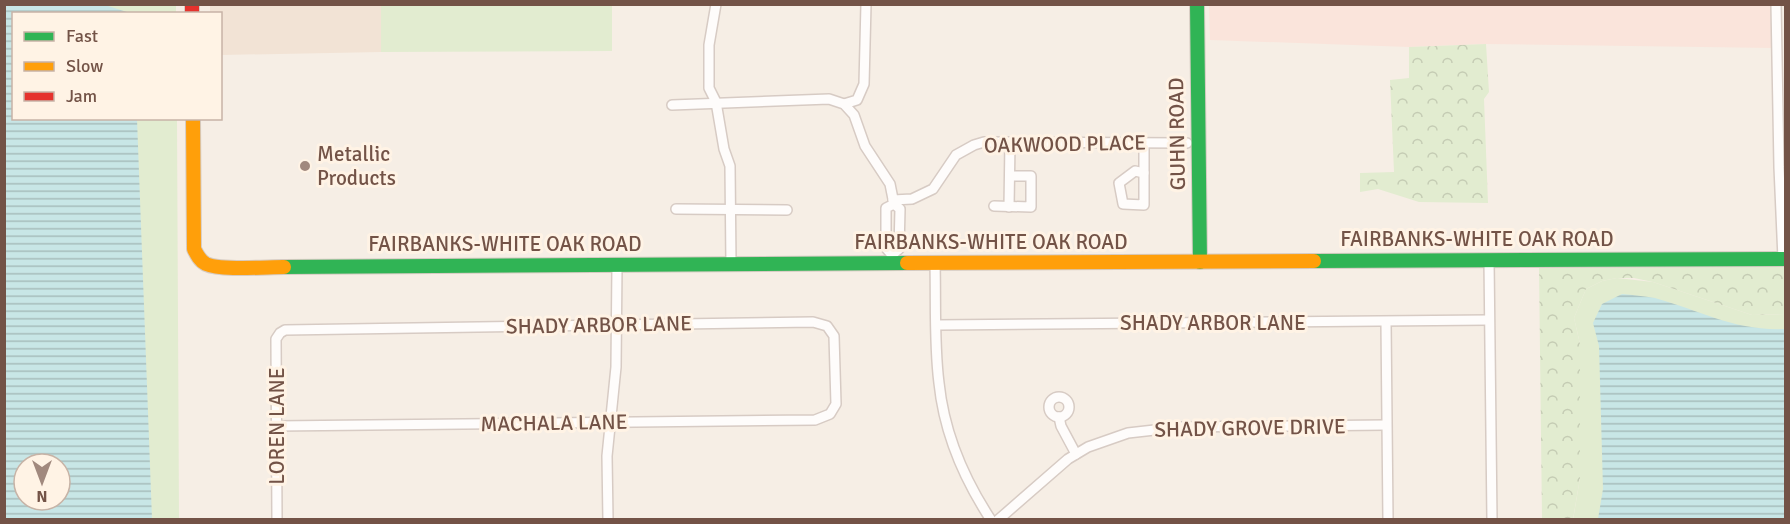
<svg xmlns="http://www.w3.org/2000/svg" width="1790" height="524" font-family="Signika,sans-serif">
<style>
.residential{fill:#f2e3d5}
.commercial{fill:#fae4db}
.grass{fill:#e2ecd0;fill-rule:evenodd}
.forest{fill:url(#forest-crowns)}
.water{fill:url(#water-rules);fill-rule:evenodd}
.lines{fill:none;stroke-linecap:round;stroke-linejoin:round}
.street-casing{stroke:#d7cbc4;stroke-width:12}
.fast-casing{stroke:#d6cbc2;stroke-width:16}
.slow-casing{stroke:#d6cbc2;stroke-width:16}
.jam-casing{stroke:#d6cbc2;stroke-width:16}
.street{stroke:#fefcfb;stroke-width:9}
.fast{stroke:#30b455;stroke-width:14}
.slow{stroke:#ff9f0a;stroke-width:14}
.jam{stroke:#e5322d;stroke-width:14}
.poi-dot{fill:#a1897e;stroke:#fff3e5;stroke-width:2}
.labels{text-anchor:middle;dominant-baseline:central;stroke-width:6;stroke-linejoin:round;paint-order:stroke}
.street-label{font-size:21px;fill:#735347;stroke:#fff3e5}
.poi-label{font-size:21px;fill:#735347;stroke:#fff3e5;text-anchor:start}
</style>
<defs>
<pattern id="forest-crowns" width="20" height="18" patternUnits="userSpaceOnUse" patternTransform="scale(1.5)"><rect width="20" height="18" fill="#e2ecd0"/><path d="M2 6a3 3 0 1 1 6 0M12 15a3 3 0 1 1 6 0" fill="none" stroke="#c5ccb4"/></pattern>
<pattern id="water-rules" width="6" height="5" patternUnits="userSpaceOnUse" patternTransform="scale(1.5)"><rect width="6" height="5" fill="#c8e6e6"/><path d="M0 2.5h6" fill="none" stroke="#a7bdbc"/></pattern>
</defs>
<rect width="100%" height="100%" fill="#f6eee5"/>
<polygon class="residential" points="210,5 381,5 381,52 221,55 220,14 210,13"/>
<polygon class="commercial" points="1209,5 1773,5 1773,48 1486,44 1409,47 1210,40"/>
<g class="grass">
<path d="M 4,5 L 176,5 L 176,13 L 14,14 L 14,118 L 177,119 L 179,519 L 5,519 ZM 24,464 L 60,464 L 60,500 L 24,500 Z"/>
<polygon points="381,5 612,5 612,51 381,52"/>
<polygon points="1617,278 1653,282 1752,315 1785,314 1785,519 1573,520 1580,478 1580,344 1574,318 1586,289 1602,281"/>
</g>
<g class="forest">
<polygon points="1486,44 1489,92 1484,99 1488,203 1419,202 1378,189 1360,192 1360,173 1394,172 1390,80 1409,78 1409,47"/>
<polygon points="1785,267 1785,314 1752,315 1653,282 1634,278 1617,278 1602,281 1586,289 1574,318 1580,344 1580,478 1573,519 1542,519 1539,268"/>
</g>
<g class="water">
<path d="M 4,5 L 105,5 L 130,13 L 14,14 L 14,118 L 137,119 L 152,519 L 5,519 ZM 24,464 L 60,464 L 60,500 L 24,500 Z"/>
<path d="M 1622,294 C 1633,295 1644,296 1655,298 C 1702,311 1734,331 1785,329 L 1785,519 L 1598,519 L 1603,489 L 1599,346 L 1593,323 L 1602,304 Z"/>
</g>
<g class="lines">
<g class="street-casing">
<g id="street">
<polyline points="716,4 709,45 709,88 716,102 724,149 730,166 731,264"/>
<polyline points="1776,4 1779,167 1783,259"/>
<polyline points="844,104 857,100 864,84 866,4"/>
<polyline points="672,105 829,99 844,104 854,115 865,146 890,184 894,204 900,209 899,249 892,255"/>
<polyline points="1144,143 1144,173"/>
<polygon points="1135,171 1144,173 1144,205 1123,204 1119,183"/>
<polyline points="893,200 912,199 933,189 956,155 974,145 984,142 1187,143"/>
<polyline points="994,206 1031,207 1031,176 1010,176"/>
<polyline points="1009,207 1010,142"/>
<polyline points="676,209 787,210"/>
<polyline points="892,258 892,255 886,248 886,208 894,204"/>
<polyline points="1489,260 1492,520"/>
<path d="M 935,263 C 936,303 934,344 939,383 C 944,432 964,479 991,520"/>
<polyline points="1386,322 1388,520"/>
<polyline points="937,325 1489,320"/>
<circle cx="1059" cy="407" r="10"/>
<polyline points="1059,417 1061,426 1076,454"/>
<polyline points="276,426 815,420 830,414 836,404 834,336 827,326 813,322 285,330 280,333 276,339 277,520"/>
<polyline points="608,520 607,456 616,367 617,265"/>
<polyline points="998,520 1068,459 1088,447 1128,433 1181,427 1386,425"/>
</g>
</g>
<g class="fast-casing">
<g id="fast">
<polyline points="1197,4 1200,262"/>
<polyline points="1314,261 1786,259"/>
<polyline points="284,267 907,263"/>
</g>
</g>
<g class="slow-casing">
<g id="slow">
<path d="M 193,118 L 194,249 C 197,255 200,261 206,264 C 221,271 266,267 284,267"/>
<polyline points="907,263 1314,261"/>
</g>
</g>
<g class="jam-casing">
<polyline id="jam" points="192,4 192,14"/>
</g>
<use href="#street" class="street"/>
<use href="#fast" class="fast"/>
<use href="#slow" class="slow"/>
<use href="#jam" class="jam"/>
</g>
<circle class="poi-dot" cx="305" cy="166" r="6"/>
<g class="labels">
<g class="street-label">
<text transform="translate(1177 134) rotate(-91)">GUHN ROAD</text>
<text transform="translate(1065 144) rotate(-1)">OAKWOOD PLACE</text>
<text x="1477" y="239">FAIRBANKS-WHITE OAK ROAD</text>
<text x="991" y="242">FAIRBANKS-WHITE OAK ROAD</text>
<text x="505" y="244">FAIRBANKS-WHITE OAK ROAD</text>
<text x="1213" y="323">SHADY ARBOR LANE</text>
<text transform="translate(599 325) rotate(-1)">SHADY ARBOR LANE</text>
<text transform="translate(554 423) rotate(-1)">MACHALA LANE</text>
<text transform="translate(277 426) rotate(-90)">LOREN LANE</text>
<text transform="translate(1250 428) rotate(-1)">SHADY GROVE DRIVE</text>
</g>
<g class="poi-label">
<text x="317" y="154">Metallic<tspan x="317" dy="24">Products</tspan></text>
</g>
</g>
<rect width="1790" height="524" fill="none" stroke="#735347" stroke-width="12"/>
<rect x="12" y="12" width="210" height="108" fill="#fff3e5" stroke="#c7b3a6" stroke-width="1.5"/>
<rect x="24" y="32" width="30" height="9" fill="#30b455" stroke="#c7b3a6" stroke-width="1.5"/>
<text x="66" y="42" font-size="18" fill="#735347">Fast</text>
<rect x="24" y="62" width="30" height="9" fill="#ff9f0a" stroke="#c7b3a6" stroke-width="1.5"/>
<text x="66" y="72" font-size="18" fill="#735347">Slow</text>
<rect x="24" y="92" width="30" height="9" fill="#e5322d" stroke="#c7b3a6" stroke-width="1.5"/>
<text x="66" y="102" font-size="18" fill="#735347">Jam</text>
<g transform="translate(42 482) rotate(180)"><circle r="28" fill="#fff3e5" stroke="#c7b3a6" stroke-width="1.5"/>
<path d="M0-4.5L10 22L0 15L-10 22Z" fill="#a1897e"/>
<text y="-9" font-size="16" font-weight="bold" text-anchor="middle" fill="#735347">N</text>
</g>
</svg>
